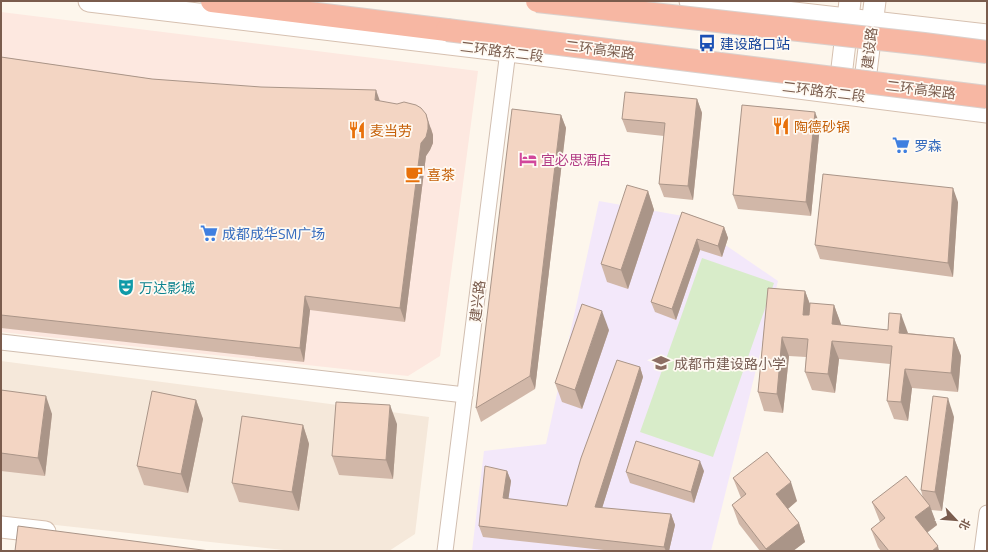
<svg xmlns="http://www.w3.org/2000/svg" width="988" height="552" font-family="'Titillium Web','Noto Sans SC',sans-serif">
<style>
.residential{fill:#f5e8da}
.commercial{fill:#fde8e0}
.education{fill:#f3e8fa}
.pitch{fill:#d8ecc9}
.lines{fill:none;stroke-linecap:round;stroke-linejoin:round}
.street-casing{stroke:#d1beb0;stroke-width:17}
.secondary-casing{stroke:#d6c0b0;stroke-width:23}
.highway-casing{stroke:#dad1cd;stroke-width:24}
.street{stroke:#fff;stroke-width:15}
.secondary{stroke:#fff;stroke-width:21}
.highway{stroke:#f7b7a3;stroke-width:22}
.highway-bridge-casing{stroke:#dad1cd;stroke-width:24;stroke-linecap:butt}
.highway-bridge{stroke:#f7b7a3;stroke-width:22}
.wall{fill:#d1b7a8}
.shaded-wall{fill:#aa9588}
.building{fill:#f3d5c3;stroke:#aa9588}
.labels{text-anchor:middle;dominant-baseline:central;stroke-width:3.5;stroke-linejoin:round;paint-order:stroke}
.transit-label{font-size:14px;fill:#164399;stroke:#fffaf3;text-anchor:start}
.street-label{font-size:14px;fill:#7a5c4d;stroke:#fffaf3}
.food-label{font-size:14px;fill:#c56008;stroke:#fffaf3;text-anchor:start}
.shop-label{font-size:14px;fill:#366cbe;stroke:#fffaf3;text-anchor:start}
.hotel-label{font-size:14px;fill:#b23c85;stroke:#fffaf3;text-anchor:start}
.culture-label{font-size:14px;fill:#0d838f;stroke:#fffaf3;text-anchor:start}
.education-label{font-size:14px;fill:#785e54;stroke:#fffaf3;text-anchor:start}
</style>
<rect width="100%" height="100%" fill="#fdf6ec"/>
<polygon class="residential" points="1,361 429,417 415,534 389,551 293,551 1,519"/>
<polygon class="commercial" points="1,12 478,71 440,356 408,376 1,332"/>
<polygon class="education" points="599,201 683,216 778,281 711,551 472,551 484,451 546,444"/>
<polygon class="pitch" points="702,258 774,283 713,457 640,432"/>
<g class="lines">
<g class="street-casing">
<g id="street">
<polyline points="1,342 465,395"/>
<polyline points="445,551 508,51"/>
<polyline points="982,551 987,513"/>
</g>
</g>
<g class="secondary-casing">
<g id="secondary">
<polyline points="89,1 508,51 987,112"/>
<polyline points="690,1 987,35"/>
<polyline points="839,93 850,1"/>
<polyline points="863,96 875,1"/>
<polyline points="1,527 45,532"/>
</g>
</g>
<g class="highway-casing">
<polyline id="highway" points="212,1 447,30"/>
</g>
<use href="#street" class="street"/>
<use href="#secondary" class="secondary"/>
<use href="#highway" class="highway"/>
<g class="highway-bridge-casing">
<g id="highway-bridge">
<polyline points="537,1 924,44 987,52"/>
<polyline points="447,30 987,97"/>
</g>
</g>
<use href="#highway-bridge" class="highway-bridge"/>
</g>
<g class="wall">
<polygon points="1,57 152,79 380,101 431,128 433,135 433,143 430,150 426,156 405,322 310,310 304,362 1,328"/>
<polygon points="697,99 702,113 693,200 664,197 659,184 664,136 627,132 622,119"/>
<polygon points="561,115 566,128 535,389 481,422 476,408"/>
<polygon points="820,125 811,216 738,209 733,195"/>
<polygon points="648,191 654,210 628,289 607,282 601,264"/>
<polygon points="958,202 953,277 820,259 815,245"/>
<polygon points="682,212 724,227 728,238 722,257 700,250 676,320 655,312 651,302"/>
<polygon points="768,288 805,291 810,304 834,305 841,325 908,333 954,338 961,356 958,392 912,388 908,421 894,419 887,401 890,364 839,359 835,393 812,390 805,372 806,357 789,356 783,413 764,411 758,392"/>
<polygon points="609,330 582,409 562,402 555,383"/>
<polygon points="640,367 643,377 602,508 671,514 675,525 669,551 613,551 483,537 479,526 507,471 511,481 508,499 567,506"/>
<polygon points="1,390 52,414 45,476 1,471"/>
<polygon points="196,400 203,419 188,493 144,485 137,466"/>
<polygon points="954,417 942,511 931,510 937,525 927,533 939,551 881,551 878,547 871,529 880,522 872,502 923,498 921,490"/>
<polygon points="397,424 393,479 339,475 332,456"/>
<polygon points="303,425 309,444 299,511 239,502 232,483"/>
<polygon points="704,471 694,503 630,483 626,472"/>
<polygon points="733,478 797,501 788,509 799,523 805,542 793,551 760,551 739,524 732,505 741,498"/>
</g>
<g class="shaded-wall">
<polygon points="376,90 381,104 375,100"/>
<polygon points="697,99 702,113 693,200 688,186"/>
<polygon points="815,112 820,125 811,216 806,202"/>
<polygon points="426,114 433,135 433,143 430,150 426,156 405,322 400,308 421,143"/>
<polygon points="561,115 566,128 535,389 530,376"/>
<polygon points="953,188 958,202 953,277 948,263"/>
<polygon points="648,191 654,210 628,289 621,270"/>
<polygon points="724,227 728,238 722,257 718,246"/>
<polygon points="697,239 700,250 676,320 672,309"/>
<polygon points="805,291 812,310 810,333 803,315"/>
<polygon points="305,296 310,310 304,362 300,348"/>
<polygon points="834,305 841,324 839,341 832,324"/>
<polygon points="602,311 609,330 582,409 575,390"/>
<polygon points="901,314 908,333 899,333"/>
<polygon points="782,337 789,356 783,413 777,394"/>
<polygon points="954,338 961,356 958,392 951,373"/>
<polygon points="832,341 839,359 835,393 828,374"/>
<polygon points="640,367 643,377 599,518 595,507"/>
<polygon points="905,369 912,388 908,421 901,402"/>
<polygon points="46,396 52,414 45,476 38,458"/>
<polygon points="948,398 954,417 942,511 935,492"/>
<polygon points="196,400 203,419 188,493 181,474"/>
<polygon points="390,405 397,424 393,479 386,460"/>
<polygon points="303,425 309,444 299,511 292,492"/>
<polygon points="700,461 704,471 694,503 691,492"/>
<polygon points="507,471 511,481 507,509 503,498"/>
<polygon points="791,482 797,501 783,513 776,494"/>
<polygon points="930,506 937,525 922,536 915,517"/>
<polygon points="671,514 675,525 669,551 666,551 664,547"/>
<polygon points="799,523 805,542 793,551 767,551 766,549"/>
<polygon points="938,546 939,551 932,551"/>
</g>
<g class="building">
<polygon points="1,57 152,79 261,87 376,90 375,100 397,104 404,102 416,105 421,108 426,114 428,122 428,129 426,137 421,143 400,308 305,296 300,348 1,315"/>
<polygon points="625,92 697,99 688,186 659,184 665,123 622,119"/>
<polygon points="742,105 815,112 806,202 733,195"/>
<polygon points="512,109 561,115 530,376 476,408"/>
<polygon points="823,174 953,188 948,263 815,245"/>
<polygon points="627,185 648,191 621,270 601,264"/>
<polygon points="682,212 724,227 718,246 697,239 672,309 651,302"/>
<polygon points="768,288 805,291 803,315 809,315 810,303 834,305 832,324 888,330 889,313 901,314 899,333 954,338 951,373 905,369 901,402 887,401 892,346 832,341 828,374 805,372 808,339 782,337 777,394 758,392"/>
<polygon points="582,304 602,311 575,390 555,383"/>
<polygon points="617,360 640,367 595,507 671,514 664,547 479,526 485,466 507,471 503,498 567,506 581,458"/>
<polygon points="1,390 46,396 38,458 1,453"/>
<polygon points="152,391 196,400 181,474 137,466"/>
<polygon points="933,396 948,398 935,492 921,490"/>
<polygon points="336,402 390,405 386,460 332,456"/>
<polygon points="242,416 303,425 292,492 232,483"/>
<polygon points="636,441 700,461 691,492 626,472"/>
<polygon points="767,452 791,482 776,494 799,523 766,549 732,505 746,494 733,478"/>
<polygon points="906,476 930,506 915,517 938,546 932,551 889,551 871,529 885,518 872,502"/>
<polygon points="18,526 210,551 15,551"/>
</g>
<defs>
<g id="bus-bare" transform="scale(1.38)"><path d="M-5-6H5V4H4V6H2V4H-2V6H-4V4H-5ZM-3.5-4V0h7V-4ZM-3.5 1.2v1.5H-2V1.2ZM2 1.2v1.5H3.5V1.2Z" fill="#1a4fb4" stroke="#fffaf3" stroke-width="2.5" paint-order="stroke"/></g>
<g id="restaurant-bare" transform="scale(1.38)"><path d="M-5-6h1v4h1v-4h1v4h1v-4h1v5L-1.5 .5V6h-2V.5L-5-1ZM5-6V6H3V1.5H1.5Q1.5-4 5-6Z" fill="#e8710a" stroke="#fffaf3" stroke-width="2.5" paint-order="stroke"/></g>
<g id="supermarket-bare" transform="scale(1.38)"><path d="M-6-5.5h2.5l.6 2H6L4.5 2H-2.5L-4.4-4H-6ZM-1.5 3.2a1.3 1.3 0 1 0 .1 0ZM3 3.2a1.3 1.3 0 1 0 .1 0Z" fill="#3f7fe0" stroke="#fffaf3" stroke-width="2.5" paint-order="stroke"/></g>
<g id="hotel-bare" transform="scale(1.38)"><path d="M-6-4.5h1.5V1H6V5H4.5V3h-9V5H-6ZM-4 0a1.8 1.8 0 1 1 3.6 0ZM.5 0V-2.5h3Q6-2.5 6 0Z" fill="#d1479c" stroke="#fffaf3" stroke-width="2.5" paint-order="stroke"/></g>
<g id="cafe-bare" transform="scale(1.38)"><path d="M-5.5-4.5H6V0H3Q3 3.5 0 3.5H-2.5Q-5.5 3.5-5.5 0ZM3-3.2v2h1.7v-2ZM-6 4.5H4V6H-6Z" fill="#e8710a" stroke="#fffaf3" stroke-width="2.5" paint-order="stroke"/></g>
<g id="theatre-bare" transform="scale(1.38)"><path d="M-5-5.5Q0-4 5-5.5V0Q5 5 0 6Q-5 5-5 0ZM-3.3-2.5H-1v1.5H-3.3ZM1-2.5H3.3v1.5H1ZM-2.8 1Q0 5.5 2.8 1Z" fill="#0f9aa8" stroke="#fffaf3" stroke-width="2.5" paint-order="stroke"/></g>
<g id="school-bare" transform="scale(1.38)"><path d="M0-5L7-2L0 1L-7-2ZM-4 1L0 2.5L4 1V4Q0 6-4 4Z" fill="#8d6e63" stroke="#fffaf3" stroke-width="2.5" paint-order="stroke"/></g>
</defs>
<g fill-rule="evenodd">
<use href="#bus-bare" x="707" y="43"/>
<use href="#restaurant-bare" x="781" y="126"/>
<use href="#restaurant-bare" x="357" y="130"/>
<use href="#supermarket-bare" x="901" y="145"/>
<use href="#hotel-bare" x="528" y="159"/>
<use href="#cafe-bare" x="414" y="174"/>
<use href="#supermarket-bare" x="209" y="233"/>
<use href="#theatre-bare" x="126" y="287"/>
<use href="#school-bare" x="661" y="363"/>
</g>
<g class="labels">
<g class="transit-label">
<text x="720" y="43">建设路口站</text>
</g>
<g class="street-label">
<text transform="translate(869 48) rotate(-83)">建设路</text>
<text transform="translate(600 49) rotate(7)">二环高架路</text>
<text transform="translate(502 51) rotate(7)">二环路东二段</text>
<text transform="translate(921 89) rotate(7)">二环高架路</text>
<text transform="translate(824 91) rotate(7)">二环路东二段</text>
<text transform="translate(477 301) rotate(-83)">建兴路</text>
</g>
<g class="food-label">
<text x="794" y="126">陶德砂锅</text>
<text x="370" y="130">麦当劳</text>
<text x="427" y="174">喜茶</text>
</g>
<g class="shop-label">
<text x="914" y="145">罗森</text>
<text x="222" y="233">成都成华SM广场</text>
</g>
<g class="hotel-label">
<text x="541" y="159">宜必思酒店</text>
</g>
<g class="culture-label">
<text x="139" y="287">万达影城</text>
</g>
<g class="education-label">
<text x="674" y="363">成都市建设路小学</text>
</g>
</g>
<rect width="988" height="552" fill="none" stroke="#7a5c4d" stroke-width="4"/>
<g transform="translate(956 520) rotate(116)" stroke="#fffaf3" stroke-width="3" paint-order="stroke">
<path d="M0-3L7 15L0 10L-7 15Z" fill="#7a5c4d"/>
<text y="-6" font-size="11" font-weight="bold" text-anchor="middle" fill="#7a5c4d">北</text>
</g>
</svg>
